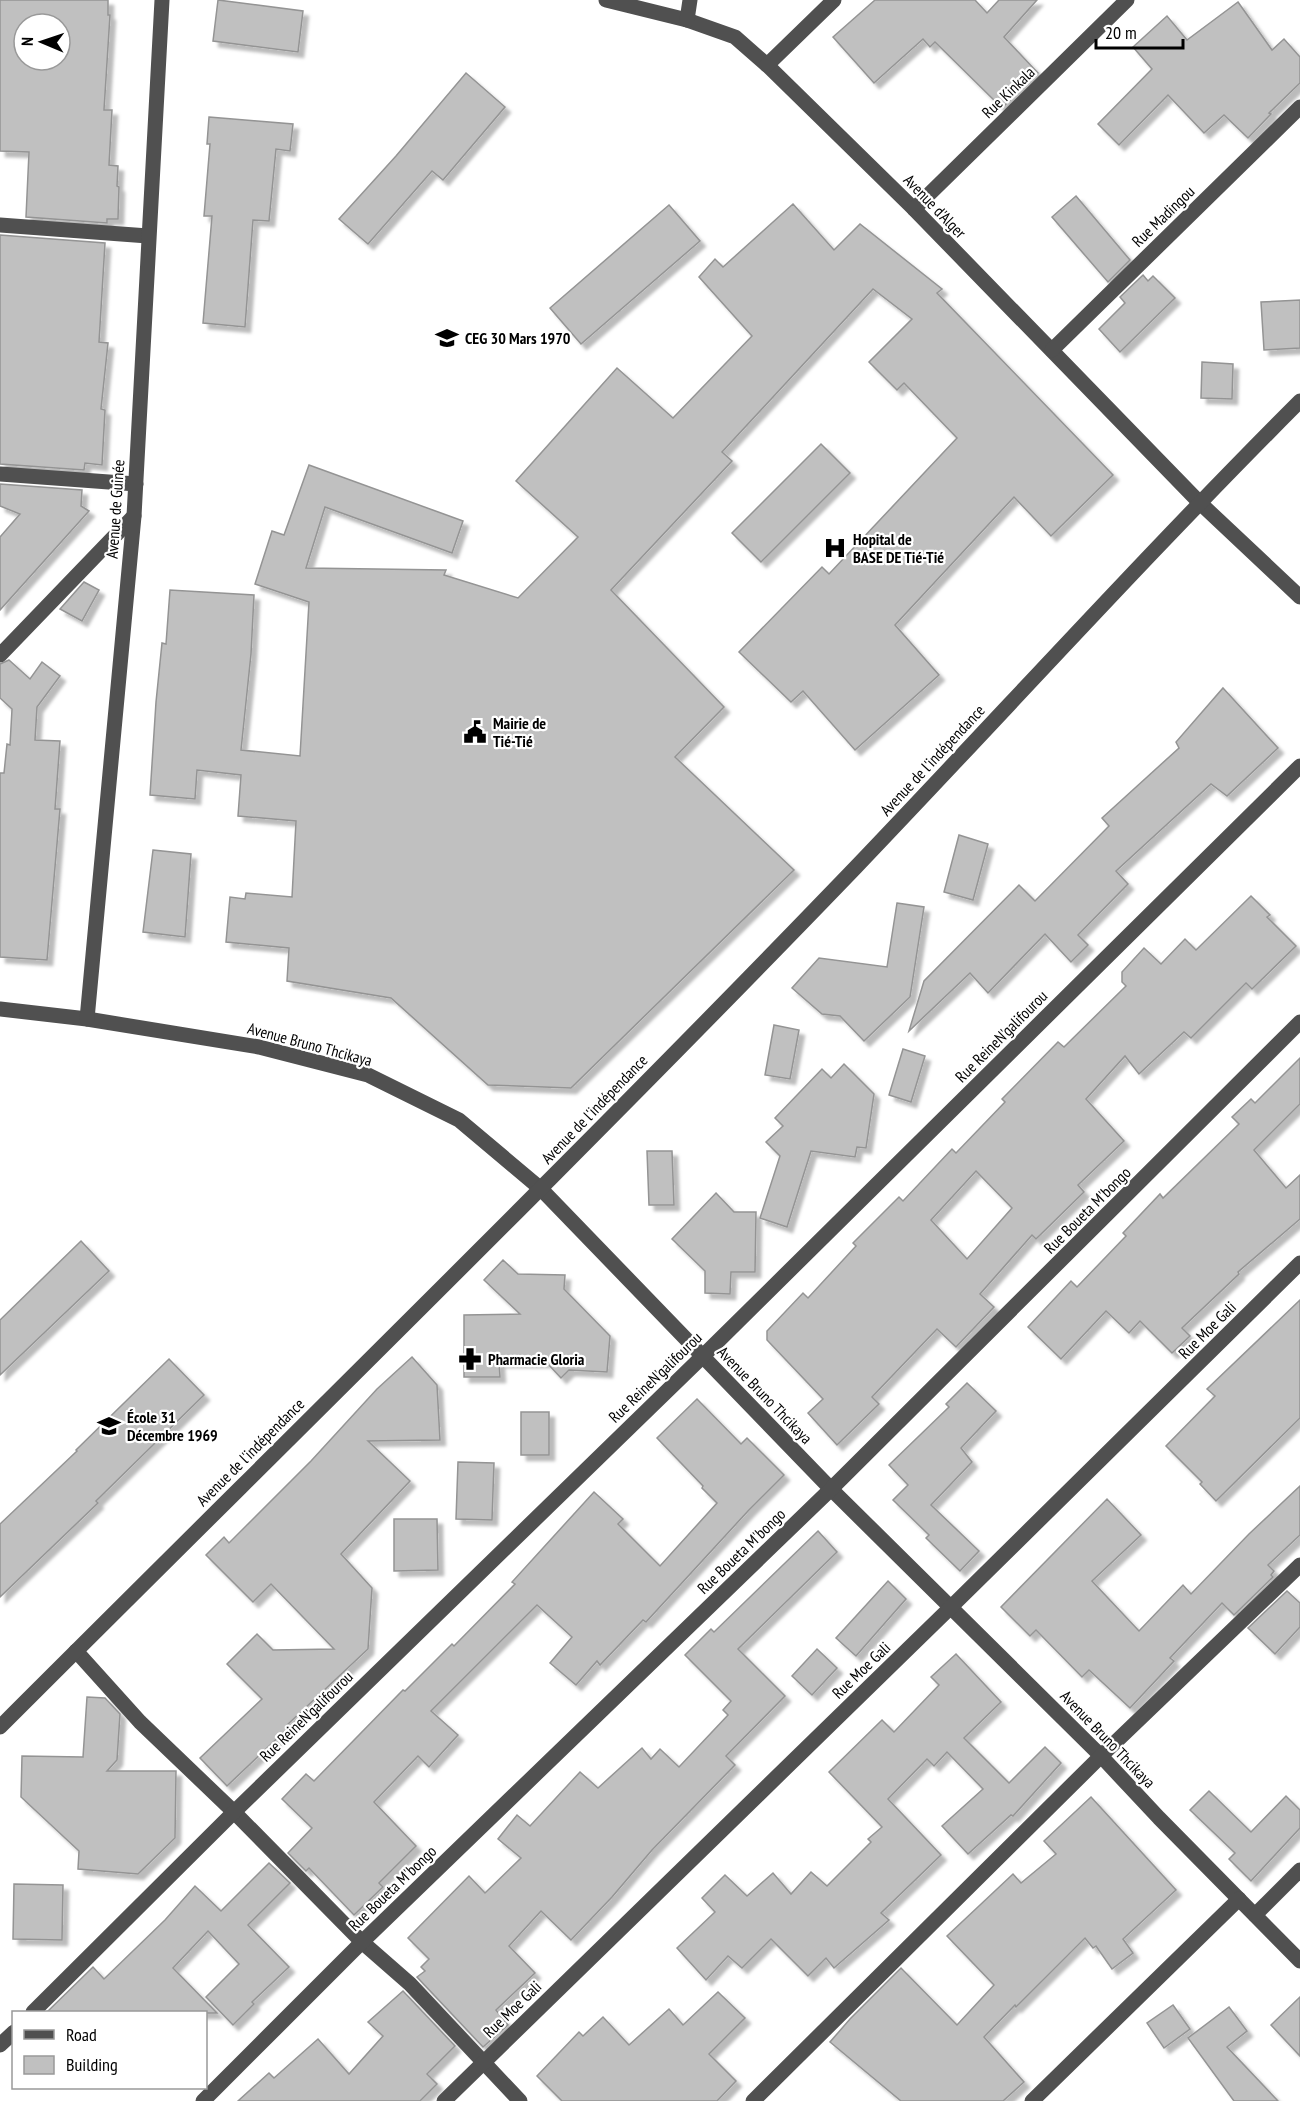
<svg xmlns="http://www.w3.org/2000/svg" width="1300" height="2101" font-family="'PT Sans Narrow',sans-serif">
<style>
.building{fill:#c0c0c0;stroke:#949494;stroke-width:1.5;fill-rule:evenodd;filter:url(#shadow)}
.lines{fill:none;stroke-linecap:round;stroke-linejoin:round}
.minor{stroke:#505050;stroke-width:15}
.labels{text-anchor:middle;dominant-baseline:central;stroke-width:4.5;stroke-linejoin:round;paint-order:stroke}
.street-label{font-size:16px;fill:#000;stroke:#fff}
.poi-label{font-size:16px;font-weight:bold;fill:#000;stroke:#fff;text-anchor:start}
</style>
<defs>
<filter id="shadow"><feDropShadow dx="5.5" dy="5.5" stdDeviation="1.5" flood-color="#0004"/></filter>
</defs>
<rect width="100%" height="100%" fill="#fff"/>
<g class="building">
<path d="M 0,0 L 108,0 L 108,15 L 110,15 L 104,110 L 112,110 L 109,165 L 118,166 L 117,186 L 119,187 L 118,219 L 107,219 L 107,223 L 26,217 L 29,152 L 0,151 ZM 24,24 L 60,24 L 60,60 L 24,60 Z"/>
<polygon points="218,0 303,11 298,52 213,41"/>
<polygon points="875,0 975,0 987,13 999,0 1037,0 1004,37 1038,73 1002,108 935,42 930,47 923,39 874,83 833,37"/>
<polygon points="1238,2 1272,50 1284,39 1300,57 1300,83 1269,113 1271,114 1248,138 1224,115 1204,133 1168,95 1119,145 1098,124 1152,69 1133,47 1167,16 1187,40"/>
<polygon points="466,73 505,107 443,180 432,171 368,244 339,219 396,156"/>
<polygon points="209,117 293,124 290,151 276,149 269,221 253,220 245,327 203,323 212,216 204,216 210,144 207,144"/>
<polygon points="1076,196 1130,260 1108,282 1052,217"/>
<polygon points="793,204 834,250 860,224 942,289 937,293 1113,475 1051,536 1014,497 895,625 939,675 855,750 803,691 791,702 739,652 822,567 829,574 957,438 904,383 897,390 869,362 912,319 873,289 722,452 732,461 611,590 724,707 675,757 794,870 571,1088 488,1085 391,998 287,981 289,948 226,942 230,897 245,899 246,893 292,897 296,821 238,816 241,775 197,770 195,799 150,795 156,702 162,643 166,644 170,590 254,595 251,654 241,750 300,756 309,602 255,584 272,531 284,535 309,465 463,521 452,553 325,507 306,568 446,570 444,575 518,598 578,537 516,481 617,368 673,418 752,336 699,277 715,259 723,267"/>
<polygon points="669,205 700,241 581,344 550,308"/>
<polygon points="0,235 105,243 99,342 108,343 101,409 105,410 102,465 85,463 84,470 0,464"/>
<polygon points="1143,275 1148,281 1153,276 1175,298 1120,352 1099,329 1125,303 1120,297"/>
<polygon points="1300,300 1300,348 1264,350 1261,302"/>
<polygon points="1202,362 1233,364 1232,399 1201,398"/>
<polygon points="821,444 850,473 761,562 732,533"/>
<polygon points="0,484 82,490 81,506 89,511 0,610 0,537 20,514 0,506"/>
<polygon points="84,582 99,590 82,621 60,609"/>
<polygon points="9,660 30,679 42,662 60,676 37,707 35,740 60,741 55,809 60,809 47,960 0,957 0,773 4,773 7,744 10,745 12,709 0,698 0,664"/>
<polygon points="1223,688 1278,748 1227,796 1211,784 1116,871 1128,884 1078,935 1088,945 1071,962 1045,934 988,993 970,973 909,1031 924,981 1019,885 1035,901 1109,826 1102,818 1179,748 1176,742"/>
<polygon points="959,835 988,844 973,900 944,892"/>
<polygon points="153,850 191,854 185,937 143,932"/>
<path d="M 1251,896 L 1270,915 L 1267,917 L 1296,946 L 1252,989 L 1246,983 L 1191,1038 L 1184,1032 L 1139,1074 L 1125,1056 L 1086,1099 L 1124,1141 L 1078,1185 L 1084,1192 L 1036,1239 L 1032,1235 L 980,1294 L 994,1307 L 956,1347 L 937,1329 L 872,1397 L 879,1404 L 837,1445 L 808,1413 L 823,1399 L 767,1340 L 767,1331 L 803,1293 L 808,1298 L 856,1246 L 853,1243 L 899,1197 L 903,1201 L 952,1149 L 956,1153 L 1005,1102 L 1002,1099 L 1058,1042 L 1064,1047 L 1126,986 L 1122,982 L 1122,972 L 1144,948 L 1161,964 L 1185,939 L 1196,950 ZM 976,1171 L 1012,1208 L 967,1259 L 931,1220 Z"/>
<polygon points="897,903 924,907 910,997 864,1041 840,1016 822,1014 792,988 819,958 887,967"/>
<polygon points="774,1025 799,1030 790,1079 765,1075"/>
<polygon points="903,1049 925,1056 911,1102 889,1095"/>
<polygon points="1300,1058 1300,1104 1254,1150 1286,1188 1300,1175 1300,1219 1238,1272 1239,1274 1182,1328 1190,1336 1172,1353 1140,1321 1129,1333 1106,1311 1061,1359 1028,1327 1071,1281 1077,1287 1126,1236 1123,1233 1160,1194 1163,1198 1239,1124 1232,1117 1251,1099 1255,1103"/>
<polygon points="844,1064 874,1094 866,1148 857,1147 855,1157 811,1151 787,1227 760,1218 780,1156 766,1142 783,1126 775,1118 822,1069 831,1078"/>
<polygon points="647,1151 672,1151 674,1205 649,1205"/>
<polygon points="716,1193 734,1212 756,1212 755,1272 731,1272 730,1294 705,1293 705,1271 672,1239"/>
<polygon points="81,1241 109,1271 0,1375 0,1320"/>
<polygon points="503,1260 518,1274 565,1275 564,1289 610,1336 607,1372 569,1370 561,1378 546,1362 499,1362 500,1377 464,1377 464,1315 520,1314 484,1280"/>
<polygon points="1300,1300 1300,1418 1216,1501 1200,1484 1202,1482 1166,1446 1215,1396 1207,1389"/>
<polygon points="412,1357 437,1385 440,1440 368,1441 410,1481 341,1554 372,1588 368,1649 286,1726 288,1728 227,1786 200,1758 262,1699 227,1664 257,1634 273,1650 334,1649 271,1584 253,1602 206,1555 224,1537 229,1543 311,1461 377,1389"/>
<polygon points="169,1359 204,1395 96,1501 98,1503 0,1597 0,1524 77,1451 76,1450"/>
<polygon points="967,1383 996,1411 961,1448 972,1462 931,1505 979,1551 960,1571 926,1538 929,1535 893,1500 908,1485 889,1465 949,1407 946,1404"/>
<polygon points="697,1399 741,1444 747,1438 784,1475 748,1511 646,1622 643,1620 600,1665 597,1661 576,1685 550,1663 572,1637 537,1605 431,1711 458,1735 429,1767 418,1756 374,1802 416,1846 379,1883 383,1887 354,1915 309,1868 306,1871 288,1853 312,1828 282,1799 306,1774 314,1781 403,1690 405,1691 452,1644 454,1646 515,1584 512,1582 594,1492 623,1519 618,1524 660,1566 717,1503 702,1488 703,1486 657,1438"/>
<rect x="521" y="1412" width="28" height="43"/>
<polygon points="458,1462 494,1463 492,1520 456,1519"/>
<polygon points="1300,1486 1300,1535 1268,1565 1274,1571 1271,1575 1273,1577 1234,1615 1222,1603 1170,1658 1174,1661 1130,1708 1089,1670 1082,1677 1036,1630 1030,1636 1001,1607 1107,1499 1141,1535 1092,1581 1139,1631 1183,1585 1191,1594 1249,1534"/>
<polygon points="394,1519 437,1519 438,1570 394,1571"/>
<polygon points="818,1531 837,1552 738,1649 785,1696 726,1756 735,1765 652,1850 612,1897 571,1940 541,1911 509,1946 535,1973 496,2010 508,2025 483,2047 417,1977 425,1971 421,1967 429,1959 408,1938 469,1876 485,1893 521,1858 498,1839 517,1815 530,1826 580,1772 598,1788 642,1748 651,1759 660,1749 679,1767 728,1715 723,1710 731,1701 685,1655 711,1629 714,1632"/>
<polygon points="888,1581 906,1599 856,1656 836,1638"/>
<polygon points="1287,1591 1300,1603 1300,1627 1275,1654 1248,1628"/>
<polygon points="817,1649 837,1668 812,1695 792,1676"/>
<polygon points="956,1654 1001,1702 964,1738 1009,1783 1045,1747 1061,1763 1013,1816 1011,1815 968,1854 942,1826 983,1789 947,1752 934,1766 927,1759 888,1799 941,1855 881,1913 889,1920 834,1968 826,1958 808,1976 771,1939 742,1968 728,1956 706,1980 677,1948 715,1912 702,1898 725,1875 747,1896 773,1873 791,1894 811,1872 827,1886 871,1842 868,1839 882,1827 829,1772 882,1720 894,1732 939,1685 931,1677"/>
<polygon points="87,1697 105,1698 120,1714 117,1760 107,1771 176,1771 175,1838 138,1874 78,1869 79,1851 21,1797 22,1756 83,1757"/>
<polygon points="1209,1791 1251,1832 1286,1796 1300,1810 1300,1828 1251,1881 1229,1859 1235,1853 1190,1810"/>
<polygon points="1091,1797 1176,1890 1123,1939 1133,1953 1112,1969 1096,1946 1093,1948 1085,1938 1016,2007 1015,2005 984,2037 1024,2082 1003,2101 901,2101 830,2042 850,2019 901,1968 957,2025 994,1985 947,1936 1013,1874 1021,1883 1056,1854 1044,1841"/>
<polygon points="269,1863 290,1883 248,1925 289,1967 252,2002 254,2004 233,2025 206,1997 239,1964 208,1931 173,1968 217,2013 46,2013 93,1967 104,1979 165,1920 195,1886 221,1911"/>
<polygon points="14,1884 63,1885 62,1940 13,1939"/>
<polygon points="403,1991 455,2046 427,2074 437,2084 420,2101 238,2101 269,2073 274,2078 318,2039 349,2074 383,2036 368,2022"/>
<polygon points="718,1992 745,2018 709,2054 736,2081 717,2101 562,2101 537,2076 579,2032 583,2036 603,2017 629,2045 669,2009 683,2025"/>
<polygon points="1300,1997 1300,2056 1271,2025"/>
<polygon points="1173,2005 1190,2029 1164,2048 1147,2023"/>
<polygon points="1229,2007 1247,2031 1227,2047 1278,2101 1234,2101 1188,2038"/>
</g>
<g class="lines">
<g class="minor">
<polyline points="606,0 687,20 735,37 767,65 914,209 1199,502 1300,597"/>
<polyline points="687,20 690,0"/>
<polyline points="767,65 834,0"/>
<polyline points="914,209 1127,0"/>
<polyline points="0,225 148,236"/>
<polyline points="1052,350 1300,107"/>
<polyline points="0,474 136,484"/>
<polyline points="0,655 134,516"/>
<polyline points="0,1009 87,1019 259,1047 368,1075 459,1120 541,1189 831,1489 1101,1756 1159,1818 1300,1961"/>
<polyline points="87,1019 134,516 162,0"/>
<polyline points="76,1651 140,1722 234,1812 362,1942 410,1984 520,2101"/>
<path d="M 0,1727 C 286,1441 575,1159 856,867 C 1004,712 1148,553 1300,401"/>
<polyline points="1255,1915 1300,1870"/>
<polyline points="33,2012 234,1812 703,1356 1300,766"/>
<polyline points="0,2045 14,2032"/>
<polyline points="203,2101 362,1942 831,1489 1300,1022"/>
<polyline points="444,2101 951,1607 1300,1263"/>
<polyline points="753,2101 1101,1756 1300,1565"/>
<polyline points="1032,2101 1239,1899"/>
</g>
</g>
<defs>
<g id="school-bare" transform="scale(1.8)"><path d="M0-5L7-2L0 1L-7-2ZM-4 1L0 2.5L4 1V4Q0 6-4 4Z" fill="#000" stroke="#fff" stroke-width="2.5" paint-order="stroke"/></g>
<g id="hospital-bare" transform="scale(1.8)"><path d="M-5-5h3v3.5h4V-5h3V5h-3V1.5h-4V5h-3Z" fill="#000" stroke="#fff" stroke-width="2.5" paint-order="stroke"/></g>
<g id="civic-bare" transform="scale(1.8)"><path d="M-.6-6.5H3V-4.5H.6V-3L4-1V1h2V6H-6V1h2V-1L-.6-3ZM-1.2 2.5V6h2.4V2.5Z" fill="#000" stroke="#fff" stroke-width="2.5" paint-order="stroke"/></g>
<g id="pharmacy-bare" transform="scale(1.8)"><path d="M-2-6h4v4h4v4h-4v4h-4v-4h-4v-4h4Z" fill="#000" stroke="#fff" stroke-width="2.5" paint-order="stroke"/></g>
</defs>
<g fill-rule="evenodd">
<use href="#school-bare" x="447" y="338"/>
<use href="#hospital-bare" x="835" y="548"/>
<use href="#civic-bare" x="475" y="732"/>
<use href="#pharmacy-bare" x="470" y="1359"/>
<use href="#school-bare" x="109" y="1426"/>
</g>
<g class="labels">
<g class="street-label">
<text transform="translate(1008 92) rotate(-44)">Rue Kinkala</text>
<text transform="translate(935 206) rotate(46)">Avenue d'Alger</text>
<text transform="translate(1163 216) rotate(-44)">Rue Madingou</text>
<text transform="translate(115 509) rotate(-86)">Avenue de Guinée</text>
<text transform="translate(932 760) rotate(-47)">Avenue de l'indépendance</text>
<text transform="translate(1001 1036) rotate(-45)">Rue ReineN'galifourou</text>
<text transform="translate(310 1044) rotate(15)">Avenue Bruno Thcikaya</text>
<text transform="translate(594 1109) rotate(-46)">Avenue de l'indépendance</text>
<text transform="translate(1087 1210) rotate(-45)">Rue Boueta M'bongo</text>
<text transform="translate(1207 1330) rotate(-45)">Rue Moe Gali</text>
<text transform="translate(655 1377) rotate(-44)">Rue ReineN'galifourou</text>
<text transform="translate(765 1395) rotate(46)">Avenue Bruno Thcikaya</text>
<text transform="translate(250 1452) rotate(-45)">Avenue de l'indépendance</text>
<text transform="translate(741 1551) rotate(-44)">Rue Boueta M'bongo</text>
<text transform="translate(861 1670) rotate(-44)">Rue Moe Gali</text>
<text transform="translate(306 1716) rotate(-44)">Rue ReineN'galifourou</text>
<text transform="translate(1108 1739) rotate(46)">Avenue Bruno Thcikaya</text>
<text transform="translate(392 1888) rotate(-44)">Rue Boueta M'bongo</text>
<text transform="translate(512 2009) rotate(-44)">Rue Moe Gali</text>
</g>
<g class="poi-label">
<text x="465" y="338">CEG 30 Mars 1970</text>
<text x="853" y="539">Hopital de<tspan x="853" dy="18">BASE DE Tié-Tié</tspan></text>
<text x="493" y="723">Mairie de<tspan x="493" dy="18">Tié-Tié</tspan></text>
<text x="488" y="1359">Pharmacie Gloria</text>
<text x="127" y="1417">École 31<tspan x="127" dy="18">Décembre 1969</tspan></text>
</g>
</g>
<rect x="12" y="2011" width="195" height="78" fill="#ffffff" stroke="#999999" stroke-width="1.5"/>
<rect x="24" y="2030" width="30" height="9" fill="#505050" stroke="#999999" stroke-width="1.5"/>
<text x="66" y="2041" font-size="18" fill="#000000">Road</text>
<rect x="24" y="2056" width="30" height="18" fill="#c0c0c0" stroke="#999999" stroke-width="1.5"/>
<text x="66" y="2071" font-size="18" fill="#000000">Building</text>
<g transform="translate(42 42) rotate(272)"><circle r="28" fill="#ffffff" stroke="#999999" stroke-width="1.5"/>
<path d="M0-4.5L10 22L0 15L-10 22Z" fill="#000000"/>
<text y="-9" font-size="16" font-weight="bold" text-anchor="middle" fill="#000000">N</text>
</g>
<path d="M1096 39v9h87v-9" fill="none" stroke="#000000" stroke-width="3"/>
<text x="1105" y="39" font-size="18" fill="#000000" stroke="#ffffff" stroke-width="4.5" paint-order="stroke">20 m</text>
</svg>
